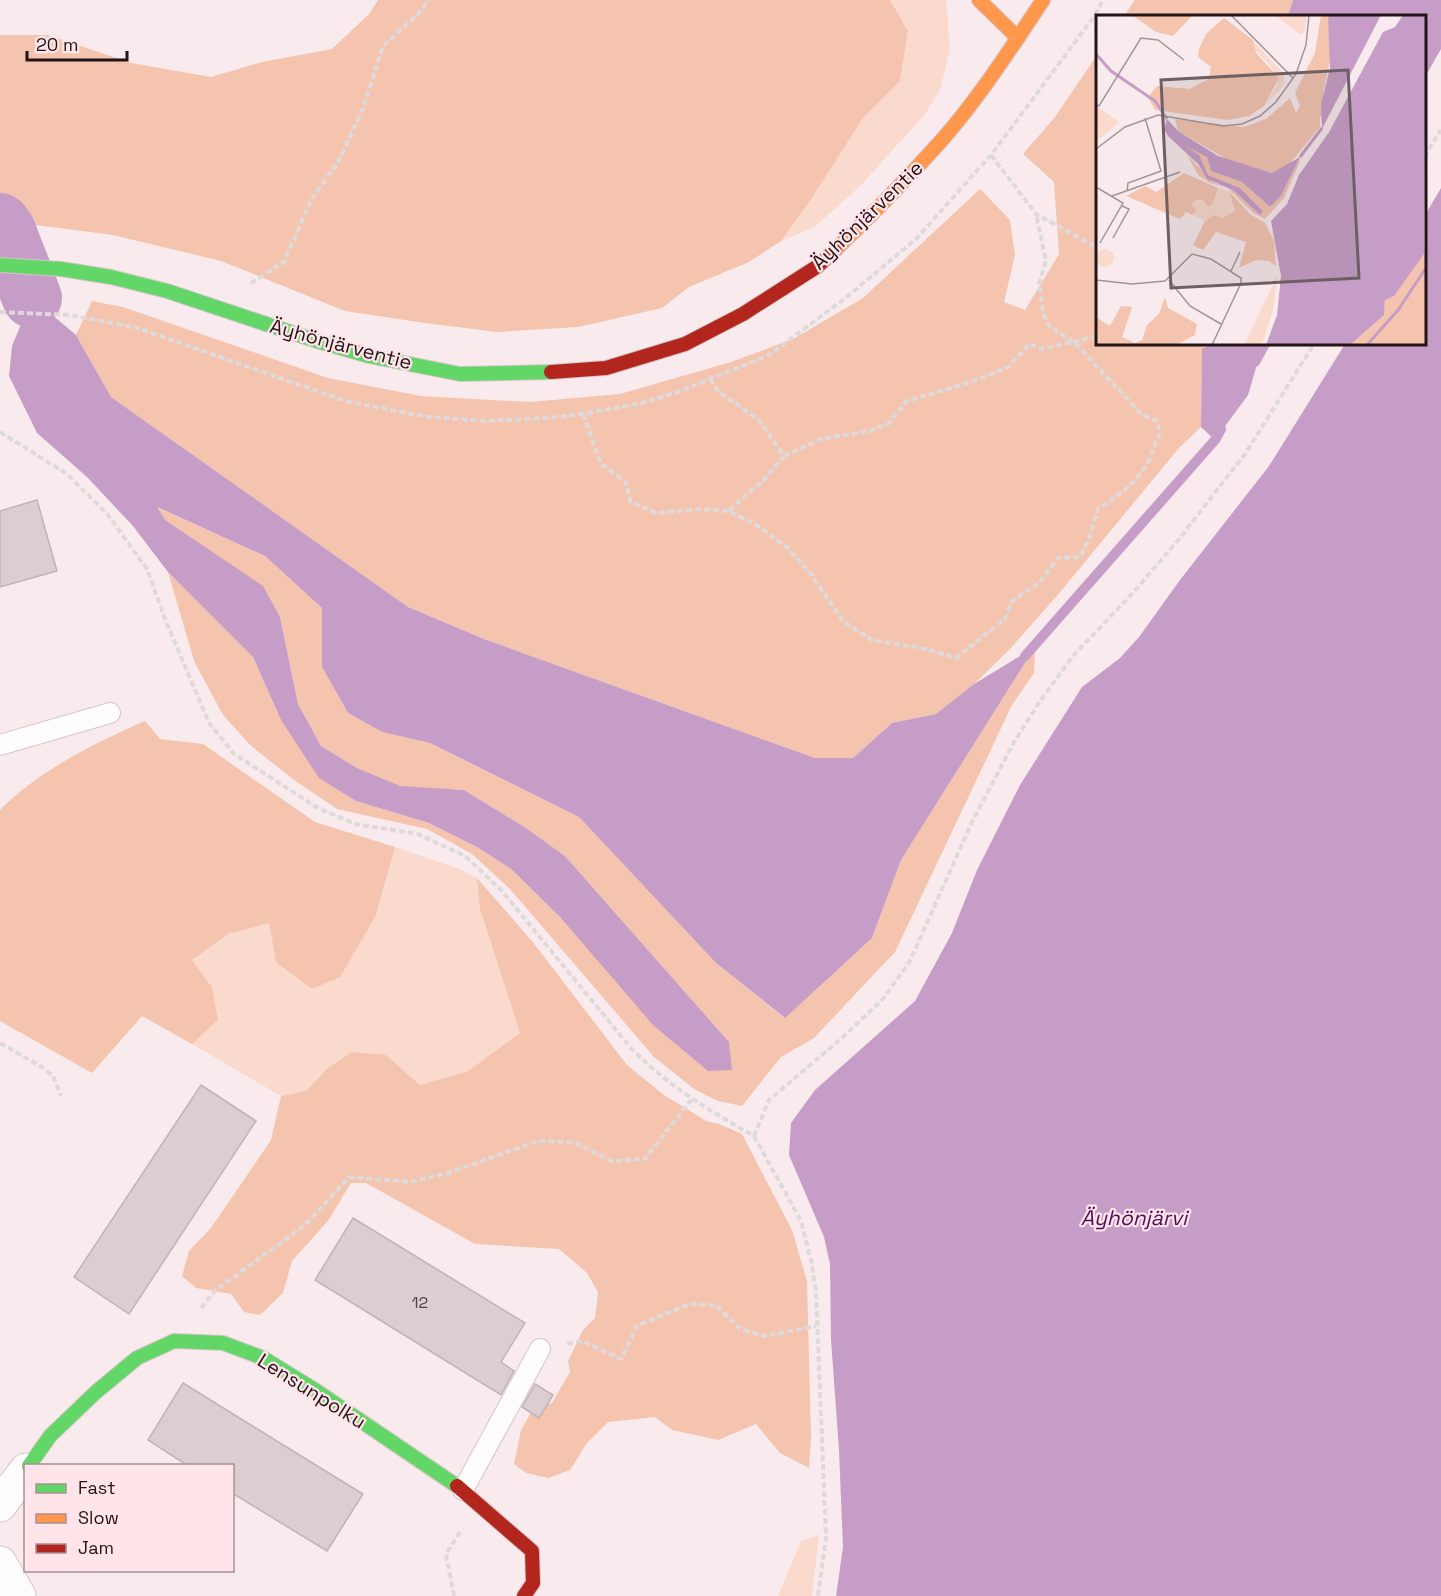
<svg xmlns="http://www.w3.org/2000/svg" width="1441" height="1596" font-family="'Space Grotesk',sans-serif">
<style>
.green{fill:#fadacc}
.forest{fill:#f4c4ae}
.water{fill:#c69dc6}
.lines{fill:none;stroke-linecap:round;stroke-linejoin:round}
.stream{stroke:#c69dc6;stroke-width:10}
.river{stroke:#c69dc6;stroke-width:60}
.building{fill:#dbcdd2;stroke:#c0b3b8;stroke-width:1.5}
.lane-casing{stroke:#d5c6c9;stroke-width:22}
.street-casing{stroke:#d5c6c9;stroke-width:35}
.fast-casing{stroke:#d5c6c9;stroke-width:16}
.slow-casing{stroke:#d5c6c9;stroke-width:16}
.jam-casing{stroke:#d5c6c9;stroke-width:16}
.path{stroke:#ded9da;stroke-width:4;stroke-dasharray:6 3;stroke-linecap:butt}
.lane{stroke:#fefcfc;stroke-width:20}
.street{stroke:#fefcfc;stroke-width:33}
.fast{stroke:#63d668;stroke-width:14}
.slow{stroke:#ff974d;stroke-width:14}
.jam{stroke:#b3261e;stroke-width:14}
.labels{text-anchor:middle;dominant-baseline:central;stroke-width:4.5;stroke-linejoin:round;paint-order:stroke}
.number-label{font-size:16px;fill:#514246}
.street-label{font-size:20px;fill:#231417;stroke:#ffe5e9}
.water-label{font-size:21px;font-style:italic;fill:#510d59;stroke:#ffe5e9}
.inset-river{fill:none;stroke:#c69dc6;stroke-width:3}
.inset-road{fill:none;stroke:#a39597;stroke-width:1.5}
.view{fill:#6e5f62;fill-opacity:0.15;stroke:#6e5f62;stroke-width:3}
.inset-edge{fill:none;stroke:#231417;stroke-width:3}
</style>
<rect width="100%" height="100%" fill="#f9ebed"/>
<g class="green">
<polygon points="890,0 946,0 950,48 941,87 926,113 862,184 815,227 781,241 810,201 863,118 900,81 908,31"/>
<polygon points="395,847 460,869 477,878 480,909 520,1033 468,1071 420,1085 386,1055 328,1068 306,1091 281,1096 192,1044 218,1020 212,987 192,960 228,934 269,923 276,962 376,915"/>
<polygon points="819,1535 812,1596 778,1596 801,1541"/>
</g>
<g class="forest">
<polygon points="378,0 890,0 908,31 900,81 863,118 810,201 781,241 749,262 689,287 662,308 578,327 497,332 425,323 345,311 221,261 113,235 20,223 0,223 0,35 48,35 131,63 211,77 262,62 332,49 369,14"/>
<polygon points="1135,0 1293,0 1288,16 1124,16"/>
<polygon points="1097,55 1098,344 1212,344 1202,350 1201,427 1179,448 1056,597 1008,651 974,684 936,714 892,723 853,758 815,758 484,639 408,607 111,397 76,335 92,301 123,307 328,378 421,396 530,402 620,394 731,362 793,339 863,298 980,189 1010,220 1015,255 1004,302 1025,310 1059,254 1054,182 1023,154 1055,117"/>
<polygon points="156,507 265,556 322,608 322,667 348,713 382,732 430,743 579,817 716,963 784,1018 872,938 901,860 1035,647 1034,673 1012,705 895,952 814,1038 781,1057 742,1106 718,1101 694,1089 654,1057 510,889 472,854 427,829 337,809 294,780 250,745 223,715 194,661 168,572 253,657 281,720 356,801 429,823 477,847 511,869 561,918 729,1042 565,856 526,828 464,790 400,787 357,768 321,746 298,704 280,617 164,520"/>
<path d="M 145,721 L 160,739 L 203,744 L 315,822 L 395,847 L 376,915 L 340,977 L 312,989 L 276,962 L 269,923 L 228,934 L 192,960 L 212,987 L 218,1020 L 192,1044 L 142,1016 L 92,1073 L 0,1021 L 0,810 C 41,769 93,744 145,721 Z"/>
<polygon points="477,878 532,941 627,1065 664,1095 706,1121 719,1124 742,1134 792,1230 807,1281 811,1437 809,1468 780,1453 756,1424 718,1440 672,1430 655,1417 608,1422 587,1443 570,1470 548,1478 526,1473 514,1464 521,1430 533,1409 552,1403 570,1372 568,1361 583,1330 595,1318 598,1292 587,1273 559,1249 475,1244 366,1183 351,1183 328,1221 292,1261 283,1293 260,1315 244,1312 231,1294 196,1288 182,1276 189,1251 211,1228 271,1140 281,1096 306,1091 328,1068 352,1052 386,1055 420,1085 468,1071 520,1033 480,909"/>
</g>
<g class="water">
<polygon points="1293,0 1441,0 1441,49 1425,77 1424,16 1288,16"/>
<polygon points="1441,188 1441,1596 836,1596 843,1547 839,1450 831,1340 830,1264 824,1237 789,1155 791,1123 815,1090 915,1001 952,933 977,870 1020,785 1082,687 1120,658 1139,637 1180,580 1269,466 1345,344 1424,344 1425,215"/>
<polygon points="32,298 76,335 111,397 408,607 484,639 815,758 853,758 892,723 936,714 974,684 1035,647 901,860 872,938 785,1018 716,963 579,817 430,743 382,732 348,713 322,667 322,608 265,556 157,507 165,520 263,586 280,617 298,704 321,746 357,768 400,786 464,790 526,828 565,856 729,1042 732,1070 708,1071 653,1025 561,918 511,869 477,847 429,823 356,801 319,778 281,720 253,657 168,572 133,526 87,477 37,433 9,376 12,346"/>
<polygon points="1212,344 1263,344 1248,395 1215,440 1201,427 1202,349"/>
</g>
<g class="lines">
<g class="stream">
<polyline points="1255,362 1265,344"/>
<polyline points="1025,656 1215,440 1221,429"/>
</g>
<polyline class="river" points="0,223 6,231 32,298"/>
</g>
<g class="building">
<polygon points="37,500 57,571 0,587 0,511"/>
<polygon points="201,1085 256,1121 129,1314 74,1277"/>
<polygon points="353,1218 525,1323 501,1362 514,1371 501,1395 315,1280"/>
<polygon points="183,1383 363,1494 327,1551 232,1493 232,1466 188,1466 148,1440"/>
<polygon points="535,1384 553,1395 539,1418 522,1407"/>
</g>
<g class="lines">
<g class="lane-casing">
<g id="lane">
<polyline points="0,745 110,713"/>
<polyline points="463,1490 540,1349"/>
</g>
</g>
<g class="street-casing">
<g id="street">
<polyline points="0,1505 26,1470"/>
<polyline points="0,1563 19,1596"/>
</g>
</g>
<g class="fast-casing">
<g id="fast">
<polyline points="0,265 61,269 111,277 167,291 317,341 369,356 460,374 551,372"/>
<polyline points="29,1466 50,1436 96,1392 137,1358 174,1341 223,1343 263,1358 315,1390 457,1486"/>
</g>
</g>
<g class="slow-casing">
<g id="slow">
<polyline points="979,0 1018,38"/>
<path d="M 835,250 C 872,215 907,179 941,141 C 979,98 1011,48 1043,0"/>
</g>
</g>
<g class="jam-casing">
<g id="jam">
<polyline points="551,372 606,368 685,344 743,314 818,266 835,250"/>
<polyline points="457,1486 532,1551 533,1583 524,1596"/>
</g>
</g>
<g class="path">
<polyline points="991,155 1036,214 1098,248"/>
<polyline points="1424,157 1441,130"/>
<polyline points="251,283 284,262 311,200 338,162 363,109 383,46 417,15 429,0"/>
<polyline points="0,312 70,315 138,328 345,401 423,416 484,421 547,418 583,414 642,403 678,392 769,355 843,300 916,239 991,155 1093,18 1103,0"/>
<polyline points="710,379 718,391 759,420 784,456 763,481 728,511"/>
<path d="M 583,414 L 601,464 L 625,481 L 631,502 L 656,513 L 702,509 L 728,511 L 755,524 L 789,549 L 811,574 L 843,621 L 872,640 L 922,648 L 956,658 L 1005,619 L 1012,601 L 1039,583 L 1058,558 L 1080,557 L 1089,539 L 1098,509 C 1119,495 1137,483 1149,460 C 1153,451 1155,442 1160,433 L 1157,421 L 1141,414 L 1075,343 L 1050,327 L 1044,316 L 1039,284 L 1046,261 L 1036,214"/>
<path d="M 0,432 L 67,474 L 108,515 L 147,569 L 165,619 L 209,723 L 234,754 L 318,808 L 355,824 L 418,834 L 465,856 L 502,891 L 630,1047 C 669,1087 707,1109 754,1136 L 769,1100 L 843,1037 L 883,999 L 910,961 L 971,824 L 1013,744 L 1038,704 L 1073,656 L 1132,594 L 1179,539 L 1245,454 L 1314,344"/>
<polyline points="784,456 821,439 869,431 888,424 907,401 968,383 1009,367 1029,344 1042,349 1098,336"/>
<polyline points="0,1043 42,1067 53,1076 61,1096"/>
<polyline points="754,1136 801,1221 811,1260 816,1291 826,1539 818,1596"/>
<polyline points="201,1308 216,1290 304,1226 349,1177 410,1182 451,1172 538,1141 574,1142 612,1161 645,1159 691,1100"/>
<polyline points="567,1344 582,1341 621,1359 637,1326 689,1304 716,1305 740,1329 765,1336 816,1326"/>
<polyline points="454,1596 446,1554 460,1532"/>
</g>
<use href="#lane" class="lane"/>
<use href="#street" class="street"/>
<use href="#fast" class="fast"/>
<use href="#slow" class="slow"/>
<use href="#jam" class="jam"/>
</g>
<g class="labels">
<g class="number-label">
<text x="420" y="1302">12</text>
</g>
<g class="street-label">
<text transform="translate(867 215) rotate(-44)">Äyhönjärventie</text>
<text transform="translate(341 344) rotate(15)">Äyhönjärventie</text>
<text transform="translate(312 1391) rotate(32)">Lensunpolku</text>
</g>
<g class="water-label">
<text x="1134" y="1217">Äyhönjärvi</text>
</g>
</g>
<g transform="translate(1096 15)">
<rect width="330" height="330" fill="#f9ebed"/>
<path d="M 178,0 L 211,0 L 208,18 L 204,19 ZM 157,26 L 188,59 L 188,70 L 168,91 L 182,69 L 176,52 L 157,33 ZM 0,91 L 23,107 L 0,127 ZM 122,173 L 133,176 L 139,196 L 127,203 L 115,202 L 109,206 L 97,200 L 100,196 L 96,189 L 106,183 L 112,192 ZM0 243a9 9 0 1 1 18 0a9 9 0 1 1-18 0ZM 182,259 L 177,295 L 166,330 L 148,330 Z" fill="#fadacc"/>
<path d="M 36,0 L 97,0 L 77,21 L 60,17 ZM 225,0 L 232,0 L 235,41 L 227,79 L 228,99 L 224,102 L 224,112 L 191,152 L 176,158 L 132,145 L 82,116 L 79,104 L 148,112 L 170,104 L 194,83 L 200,98 L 204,91 L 199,78 L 219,38 ZM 128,3 L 157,25 L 160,38 L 183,63 L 168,91 L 153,101 L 132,105 L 59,95 L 52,82 L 61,71 L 93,74 L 113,64 L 115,52 L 102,42 L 103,34 L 110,19 ZM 88,130 L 111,142 L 115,156 L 146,167 L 174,192 L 185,181 L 204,142 L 204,146 L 188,183 L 169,204 L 157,198 L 132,173 L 114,168 L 102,160 L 90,138 L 116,167 L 137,175 L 164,200 L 167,196 L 144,173 L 112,160 ZM 88,158 L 122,173 L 116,190 L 112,192 L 106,184 L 101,185 L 96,189 L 100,196 L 97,200 L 90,197 L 84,204 L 30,181 L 49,171 L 60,177 ZM 133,176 L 154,199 L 169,208 L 178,226 L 180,251 L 173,246 L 160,245 L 143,253 L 150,227 L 120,217 L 107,235 L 97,230 L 109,206 L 118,200 L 127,203 L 139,196 ZM 330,227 L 330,330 L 254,330 L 288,300 L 289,285 L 328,239 ZM 69,282 L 72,293 L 101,309 L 99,320 L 80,330 L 0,330 L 0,302 L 14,311 L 25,291 L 36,292 L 26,322 L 39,328 L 46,325 L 51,310 L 63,299 Z" fill="#f4c4ae"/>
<path d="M 232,0 L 285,0 L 226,114 L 225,89 L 234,53 ZM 307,0 L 330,0 L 328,239 L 298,281 L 289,285 L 288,300 L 254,330 L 170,330 L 181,300 L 185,261 L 175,206 L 191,189 L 203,160 L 233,117 L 287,17 L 299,12 ZM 71,104 L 82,116 L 122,141 L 176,158 L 204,142 L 185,181 L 174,192 L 146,167 L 115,156 L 111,142 L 89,131 L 103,140 L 112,160 L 144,173 L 167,196 L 164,200 L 137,175 L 111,164 L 102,149 L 72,121 L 68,114 Z" fill="#c69dc6"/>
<path class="inset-river" d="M 0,39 L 15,56 L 59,86 L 71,104M 204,142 L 226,113M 271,330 L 302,295 L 330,253"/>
<path class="inset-road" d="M 135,0 L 197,63M 0,89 L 3,91 L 45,23 L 62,25 L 88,45M 0,134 L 29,112 L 62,100 L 127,111 L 146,109 L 164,101 L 180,87 L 200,59 L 210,30 L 213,0M 0,172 L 27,188 L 4,228M 31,176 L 32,168 L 65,156 L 49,103M 16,181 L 84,157M 17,223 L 33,194 L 26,191M 135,256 L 144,237M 0,265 L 36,269 L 69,266 L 96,239 L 115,244 L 145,263 L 145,268 L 116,330M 73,265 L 94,291 L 125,309"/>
<path class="view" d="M 252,55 L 263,263 L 75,273 L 65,65 Z"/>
<rect width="330" height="330" class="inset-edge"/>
</g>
<rect x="24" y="1464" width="210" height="108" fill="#ffe5e9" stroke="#a79195" stroke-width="1.5"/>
<rect x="36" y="1484" width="30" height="9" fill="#63d668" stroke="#a79195" stroke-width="1.5"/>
<text x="78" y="1494" font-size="18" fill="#231417">Fast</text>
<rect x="36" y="1514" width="30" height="9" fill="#ff974d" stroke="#a79195" stroke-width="1.5"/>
<text x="78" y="1524" font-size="18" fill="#231417">Slow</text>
<rect x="36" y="1544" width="30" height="9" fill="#b3261e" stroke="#a79195" stroke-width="1.5"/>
<text x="78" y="1554" font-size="18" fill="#231417">Jam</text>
<path d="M27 51v9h100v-9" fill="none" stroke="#231417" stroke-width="3"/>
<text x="36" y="51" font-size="18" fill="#231417" stroke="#ffe5e9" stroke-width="4.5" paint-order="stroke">20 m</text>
</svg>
